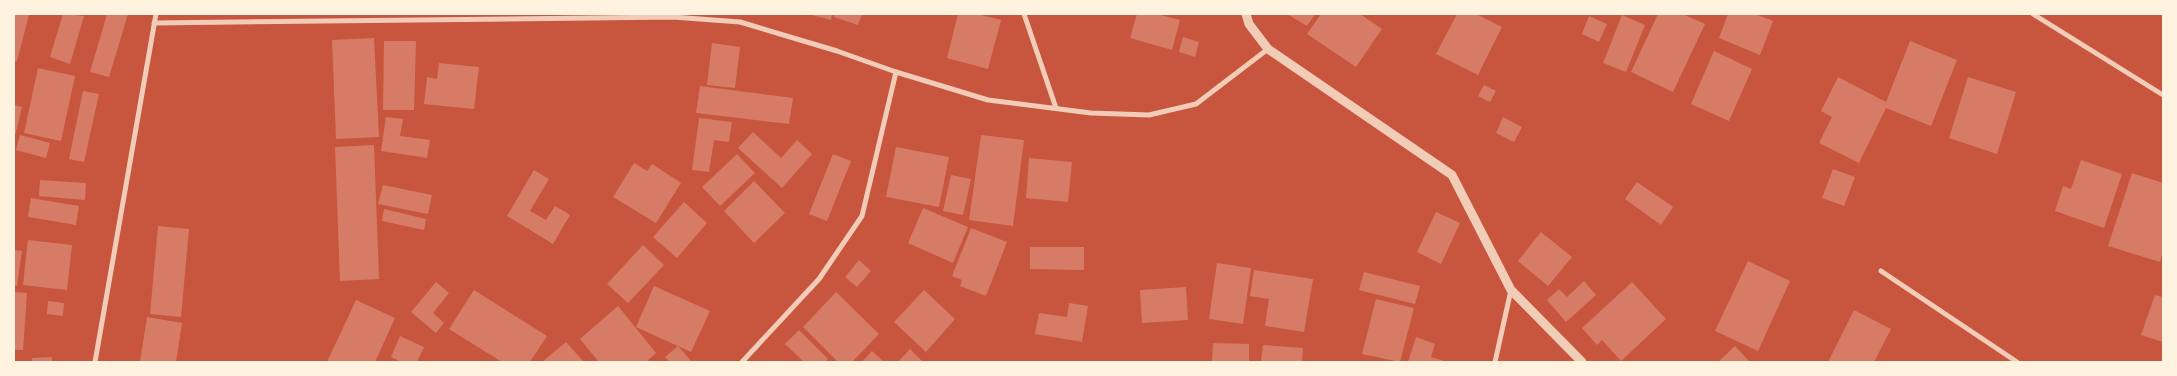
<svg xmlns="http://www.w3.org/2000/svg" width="2177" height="376" font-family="'Archivo Narrow',sans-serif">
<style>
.building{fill:#d67c66}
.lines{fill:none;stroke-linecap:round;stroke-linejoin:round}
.minor{stroke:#f1ccb7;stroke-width:5}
.tertiary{stroke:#f1ccb7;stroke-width:9}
</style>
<rect width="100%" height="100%" fill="#c8553d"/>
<g class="building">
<polygon points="14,14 29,15 17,61 14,61"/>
<polygon points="63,14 84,16 70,64 50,57"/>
<polygon points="107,14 128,14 109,77 90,72"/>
<polygon points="808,14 832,14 831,20"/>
<polygon points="835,14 862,14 858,25 834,17"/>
<polygon points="958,14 977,14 1001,20 988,69 947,58"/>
<polygon points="1137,14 1157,14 1180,20 1172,50 1130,38"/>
<polygon points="1287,14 1315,14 1307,26"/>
<polygon points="1321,14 1360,14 1382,29 1356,67 1307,34"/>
<polygon points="1457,14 1476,14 1502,27 1478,75 1436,54"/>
<polygon points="1658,14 1682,14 1705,24 1673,92 1631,72"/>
<polygon points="1728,14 1755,14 1773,21 1760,55 1719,38"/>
<polygon points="1622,15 1645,25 1626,72 1603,63"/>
<polygon points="1589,16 1607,24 1599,42 1582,34"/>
<polygon points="1183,37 1199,42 1195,57 1179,52"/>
<polygon points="374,38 379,137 336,139 332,40"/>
<polygon points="384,41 416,41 414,110 383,110"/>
<polygon points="1910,41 1957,60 1931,126 1886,108 1859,163 1819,143 1832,117 1821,111 1838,77 1886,102"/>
<polygon points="712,43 740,47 735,88 707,85"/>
<polygon points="1714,51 1752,69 1729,121 1691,104"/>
<polygon points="439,63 479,67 474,109 424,104 427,77 437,79"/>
<polygon points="38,68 75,76 61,141 24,133"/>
<polygon points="1968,77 2016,92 1997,154 1949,138"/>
<polygon points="1484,85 1496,91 1490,102 1478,96"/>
<polygon points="700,86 793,98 789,124 696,113"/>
<polygon points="83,91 99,94 84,162 69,159"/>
<polygon points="14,105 22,107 14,140"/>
<polygon points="386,117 403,119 400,136 430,140 427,158 381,151"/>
<polygon points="1503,117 1522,127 1514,142 1496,133"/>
<polygon points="699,118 732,122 729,142 714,140 709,172 692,170"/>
<polygon points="753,132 781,158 797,140 812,154 782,188 738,148"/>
<polygon points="20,135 50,143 46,158 16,150"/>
<polygon points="981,135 1024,140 1013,226 969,220"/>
<polygon points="374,145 379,279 340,281 335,147"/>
<polygon points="896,147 949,157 939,207 886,197"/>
<polygon points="737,154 755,173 720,206 702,187"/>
<polygon points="833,154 851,161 827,221 809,214"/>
<polygon points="1029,158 1072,162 1068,202 1026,198"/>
<polygon points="2081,160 2122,174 2104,228 2055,211 2063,186 2071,189"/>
<polygon points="634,163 647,171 652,164 681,183 656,223 613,197"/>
<polygon points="1833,169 1855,177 1844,206 1822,198"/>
<polygon points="534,170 549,179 530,211 546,220 555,206 570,215 553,244 507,216"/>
<polygon points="2132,173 2163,183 2163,251 2160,262 2108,246"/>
<polygon points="951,175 971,179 963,215 943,211"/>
<polygon points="40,180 86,183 85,200 39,196"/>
<polygon points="754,181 785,213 754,243 724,211"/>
<polygon points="1637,182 1673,207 1661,225 1625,199"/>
<polygon points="383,185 432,195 428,214 378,204"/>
<polygon points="31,198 79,206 76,225 28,217"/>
<polygon points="684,202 707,223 677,258 653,237"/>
<polygon points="923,208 968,227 953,263 908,243"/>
<polygon points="384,209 426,219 424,230 382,221"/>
<polygon points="1436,212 1460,223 1441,264 1417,252"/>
<polygon points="158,226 189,229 181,317 150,314"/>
<polygon points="971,228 1007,242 986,296 960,286 962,280 952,276"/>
<polygon points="1541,232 1572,257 1548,286 1518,261"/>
<polygon points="28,240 72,245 67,290 23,285"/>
<polygon points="643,245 664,265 628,303 607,284"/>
<polygon points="1030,247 1084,247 1084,270 1030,269"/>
<polygon points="14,250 22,251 17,286 14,285"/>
<polygon points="859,260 871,271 857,287 845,277"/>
<polygon points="1748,261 1790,281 1758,351 1715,331"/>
<polygon points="1217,263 1251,268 1243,324 1209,319"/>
<polygon points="1254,270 1313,279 1304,332 1265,326 1269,299 1250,296"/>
<polygon points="1364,272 1420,286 1415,304 1359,290"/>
<polygon points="1584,281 1596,295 1566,322 1547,300 1559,289 1567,297"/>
<polygon points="436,282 449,293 433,313 444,323 436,333 411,312"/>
<polygon points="1632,282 1666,319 1621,361 1602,340 1597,345 1582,328"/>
<polygon points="654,286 710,311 691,352 636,327"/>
<polygon points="1186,287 1188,320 1142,323 1140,290"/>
<polygon points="474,290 547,336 530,362 502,362 449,329"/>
<polygon points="924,290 955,319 926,352 894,322"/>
<polygon points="14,292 27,293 23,350 14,350"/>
<polygon points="836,292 879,334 852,362 838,362 803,327"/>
<polygon points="2155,295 2163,297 2163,342 2141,335"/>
<polygon points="1376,299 1414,308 1400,362 1362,354"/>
<polygon points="356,300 395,318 375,362 327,362"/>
<polygon points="48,301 64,303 63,316 47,314"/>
<polygon points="1069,303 1088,306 1082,342 1035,334 1039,313 1067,317"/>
<polygon points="618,306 656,353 648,360 650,362 599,362 580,339"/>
<polygon points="1854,310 1891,329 1874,362 1828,362"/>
<polygon points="147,317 182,323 176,362 140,362"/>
<polygon points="799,330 828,359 825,362 804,362 785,344"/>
<polygon points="400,336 424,347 417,362 402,362 391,357"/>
<polygon points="1416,337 1435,344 1431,357 1447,362 1408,362"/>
<polygon points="566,342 584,362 542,362"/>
<polygon points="1213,343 1249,344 1249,362 1212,362"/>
<polygon points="1263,345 1303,348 1302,362 1261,362"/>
<polygon points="678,346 692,362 670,362 665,357"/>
<polygon points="1735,346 1750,362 1718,362"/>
<polygon points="910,349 923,362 898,362"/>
<polygon points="872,351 884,362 862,362"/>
<polygon points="52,357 52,362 32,362 32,358"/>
</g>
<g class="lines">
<g class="minor">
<polyline points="1024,14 1056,108"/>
<polyline points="2033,14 2163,95"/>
<polyline points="154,23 673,17 740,22 837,51 896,72 988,100 1091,113 1149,115 1196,104 1268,49"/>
<polyline points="1881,271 2017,362"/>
<polyline points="95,362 156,14"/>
<polyline points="742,362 819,279 862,216 896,72"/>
<polyline points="1495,362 1511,290"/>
</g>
<polyline class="tertiary" points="1246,14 1249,24 1268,49 1452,175 1511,290 1582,362"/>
</g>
<rect width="2177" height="376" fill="none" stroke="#fff3e0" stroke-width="30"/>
</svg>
